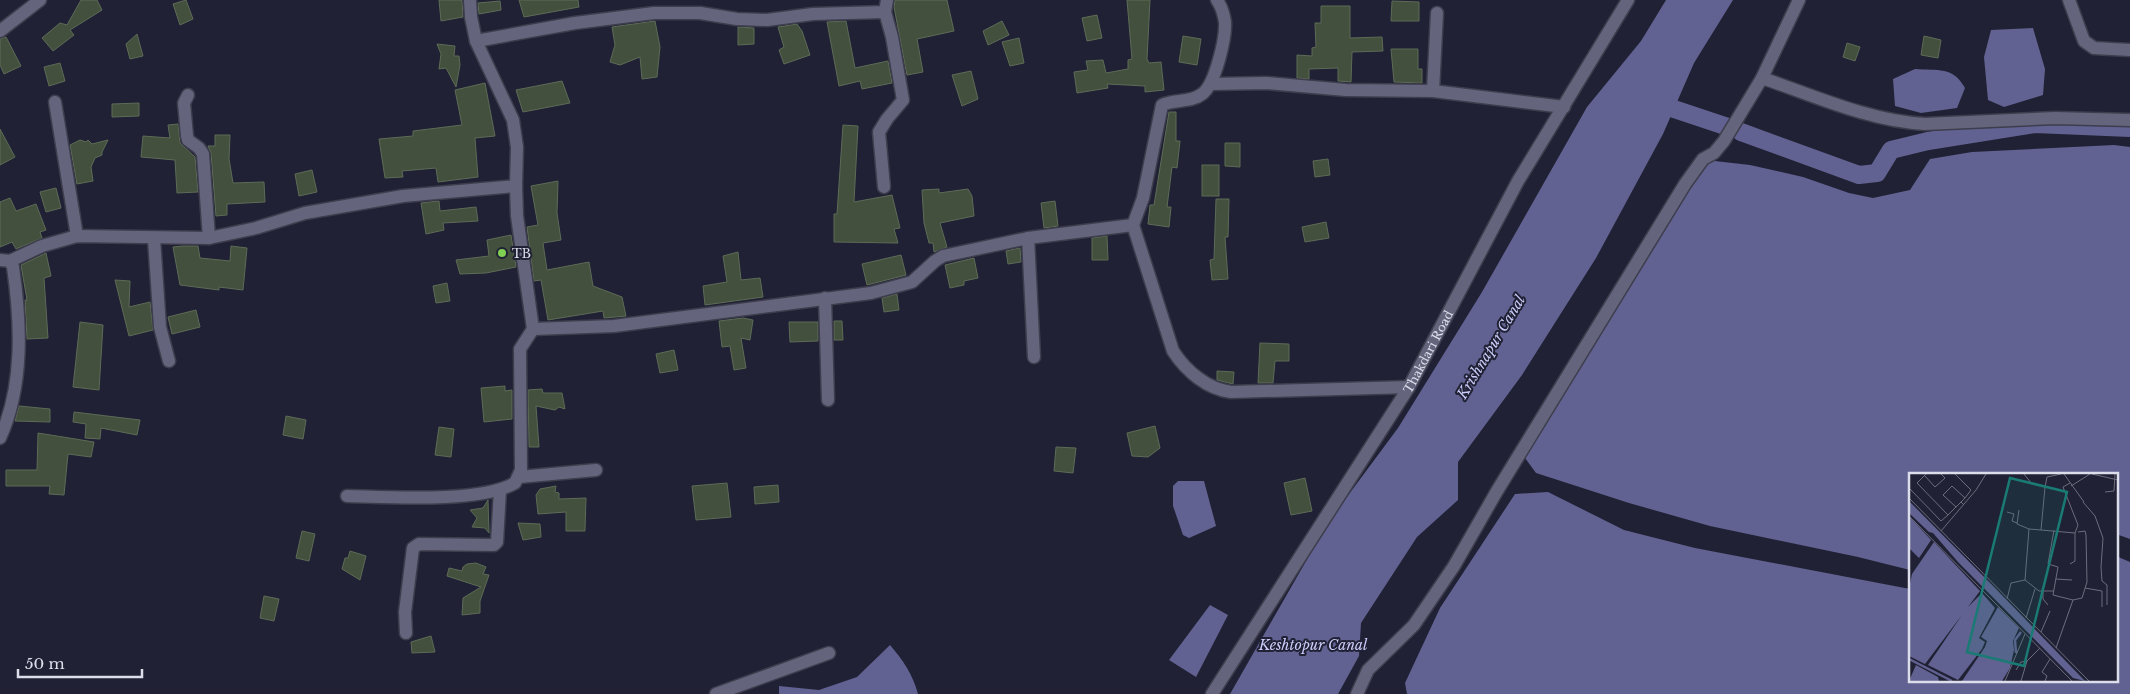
<svg xmlns="http://www.w3.org/2000/svg" width="2130" height="694" font-family="'Libre Baskerville',serif">
<style>
.water{fill:#616291}
.lines{fill:none;stroke-linecap:round;stroke-linejoin:round}
.canal{stroke:#616291;stroke-width:18}
.building{fill:#43503d;stroke:#5d6b57}
.minor-casing{stroke:#3d3d4d;stroke-width:15}
.minor{stroke:#64657c;stroke-width:12}
.poi-dot{fill:#7fd052;stroke:#202134;stroke-width:2}
.labels{text-anchor:middle;dominant-baseline:central;stroke-width:4;stroke-linejoin:round;paint-order:stroke}
.poi-label{font-size:12px;fill:#dddeeb;stroke:#202134;text-anchor:start}
.street-label{font-size:12px;fill:#dddeeb;stroke:#202134}
.water-label{font-size:14px;font-style:italic;fill:#caccf9;stroke:#202134}
.inset-river{fill:none;stroke:#616291;stroke-width:2.5}
.inset-road{fill:none;stroke:#6c6d7d;stroke-width:1}
.view{fill:#197b74;fill-opacity:0.15;stroke:#197b74;stroke-width:2.5}
.inset-edge{fill:none;stroke:#dddeeb;stroke-width:2.5}
</style>
<rect width="100%" height="100%" fill="#202134"/>
<g class="water">
<polygon points="1666,0 1733,0 1694,63 1663,134 1596,258 1522,375 1458,462 1458,500 1417,537 1361,623 1359,656 1338,694 1230,694 1329,521 1398,428 1482,292 1587,107 1641,41"/>
<polygon points="2033,28 2045,69 2043,95 2004,107 1988,100 1984,57 1991,30"/>
<path d="M 1915,69 C 1938,71 1953,66 1965,88 L 1957,108 L 1921,113 L 1895,106 L 1893,79 Z"/>
<polygon points="2114,145 2130,147 2130,539 2116,534 2116,474 1910,474 1910,570 1858,557 1710,526 1629,503 1536,473 1525,458 1549,412 1706,160 1750,165 1803,177 1849,193 1873,198 1910,190 1930,159 1972,152"/>
<polygon points="1178,481 1204,481 1216,526 1189,538 1183,535 1173,506 1173,486"/>
<polygon points="1548,492 1624,530 1695,548 1910,589 1910,680 2116,680 2116,556 2130,562 2130,694 1407,694 1405,683 1440,608 1515,494"/>
<polygon points="1210,605 1228,615 1196,677 1169,660"/>
<path d="M 890,645 C 903,660 913,675 918,694 L 779,694 L 779,686 L 819,690 L 857,677 Z"/>
</g>
<g class="lines">
<g class="canal">
<polyline points="1674,109 1728,127"/>
<polyline points="1741,132 1859,175 1877,173 1891,150 1928,141 2035,124 2130,128"/>
</g>
</g>
<g class="building">
<polygon points="81,0 97,0 102,10 70,30 74,35 53,51 42,38 60,23 67,25"/>
<polygon points="186,0 193,19 180,25 173,4"/>
<polygon points="439,0 462,0 463,17 441,21"/>
<polygon points="519,0 578,0 579,7 524,17"/>
<polygon points="895,0 947,0 954,31 917,39 923,72 907,75 894,7"/>
<polygon points="1127,0 1150,0 1147,59 1149,63 1161,62 1164,90 1145,92 1145,86 1107,84 1108,88 1077,93 1074,72 1088,70 1086,61 1103,60 1106,73 1128,69 1128,60 1132,59"/>
<polygon points="500,1 501,10 479,14 478,3"/>
<polygon points="1392,1 1419,2 1419,21 1391,21"/>
<polygon points="1321,6 1350,6 1350,38 1382,37 1383,51 1352,52 1351,82 1338,81 1338,68 1309,69 1309,79 1297,78 1297,55 1312,56 1312,48 1316,47 1315,23 1321,23"/>
<polygon points="1097,15 1102,38 1087,41 1082,18"/>
<polygon points="655,21 660,47 657,77 642,79 640,57 620,65 610,62 615,45 612,27"/>
<polygon points="846,21 855,68 888,61 892,83 862,89 860,81 839,86 827,22"/>
<polygon points="1002,21 1009,35 988,45 983,31"/>
<polygon points="797,24 802,31 810,55 784,64 779,50 784,47 778,27"/>
<polygon points="738,27 754,28 754,44 738,45"/>
<polygon points="137,34 143,56 130,59 126,44"/>
<polygon points="1183,36 1201,39 1197,65 1179,62"/>
<polygon points="1924,36 1941,40 1938,58 1921,55"/>
<polygon points="6,37 21,66 4,74 0,65 0,39"/>
<polygon points="1019,38 1024,63 1010,66 1002,42"/>
<polygon points="1847,43 1860,47 1855,61 1843,57"/>
<polygon points="437,44 455,46 454,56 459,56 460,65 456,87 446,68 439,69 441,54"/>
<polygon points="1391,49 1418,49 1418,69 1422,69 1422,83 1394,82"/>
<polygon points="60,63 65,81 49,86 44,67"/>
<polygon points="971,71 978,99 962,106 952,75"/>
<polygon points="562,81 570,103 523,112 516,90"/>
<polygon points="485,83 495,136 475,138 478,177 438,182 436,168 402,171 403,177 385,178 379,139 413,136 413,131 462,125 455,90"/>
<polygon points="139,103 139,116 112,117 112,104"/>
<polygon points="1169,112 1176,112 1176,141 1180,141 1177,168 1172,167 1167,207 1171,207 1169,227 1148,224 1150,205 1154,205"/>
<polygon points="178,124 180,143 195,157 198,192 177,193 175,160 141,157 143,136 170,138 168,125"/>
<polygon points="843,125 858,126 854,202 892,195 900,228 894,229 898,243 834,242 834,214 837,214"/>
<polygon points="0,129 15,157 0,165"/>
<polygon points="215,135 230,135 229,159 233,183 264,182 265,202 227,204 227,215 216,216 211,153 208,146 215,146"/>
<polygon points="80,140 86,142 88,140 92,144 108,140 102,152 102,155 95,158 91,167 93,181 77,184 70,145"/>
<polygon points="1225,143 1240,143 1240,167 1225,166"/>
<polygon points="1328,159 1330,175 1315,177 1313,161"/>
<rect x="1202" y="165" width="17" height="31"/>
<polygon points="312,170 317,192 299,196 295,174"/>
<polygon points="558,181 557,213 561,240 543,243 547,270 589,262 593,286 622,297 626,316 604,318 603,311 548,320 541,280 534,281 527,227 538,225 531,186"/>
<polygon points="56,188 61,208 46,212 40,192"/>
<polygon points="939,189 939,193 968,189 972,196 974,216 940,223 947,247 934,252 933,243 929,243 924,223 922,190"/>
<polygon points="10,198 16,211 36,204 46,230 40,232 42,238 16,249 12,242 0,247 0,202"/>
<polygon points="1216,199 1229,199 1228,237 1225,237 1228,279 1212,280 1210,260 1214,259"/>
<polygon points="439,201 440,211 476,207 478,221 443,223 444,230 426,234 421,203"/>
<polygon points="1055,201 1058,226 1044,228 1041,203"/>
<polygon points="1326,222 1329,238 1305,242 1302,227"/>
<polygon points="511,235 516,267 486,273 460,274 456,260 489,256 487,240"/>
<polygon points="1107,236 1108,260 1092,260 1092,238"/>
<polygon points="183,246 198,246 200,258 230,261 231,246 247,248 243,290 219,287 219,290 180,285 173,247"/>
<polygon points="1020,248 1021,262 1008,264 1006,251"/>
<polygon points="738,252 741,280 760,278 763,297 705,305 703,286 727,282 723,256"/>
<polygon points="46,253 51,276 44,278 48,338 27,339 25,300 27,300 21,265"/>
<polygon points="901,255 906,275 867,285 862,264"/>
<polygon points="974,258 978,278 964,281 964,285 950,288 945,265"/>
<polygon points="115,280 130,281 129,307 150,302 153,330 129,336"/>
<polygon points="447,283 450,301 436,303 433,286"/>
<polygon points="897,294 899,310 884,312 882,298"/>
<polygon points="196,310 200,327 172,334 168,317"/>
<polygon points="743,318 753,320 750,340 741,338 746,368 734,370 730,346 722,347 719,321"/>
<polygon points="834,321 842,321 843,340 834,340"/>
<polygon points="80,322 103,325 99,390 73,387"/>
<polygon points="789,322 818,322 818,341 790,342"/>
<polygon points="1260,343 1289,344 1289,361 1275,361 1273,383 1258,383"/>
<polygon points="674,350 678,370 660,373 656,354"/>
<polygon points="1217,371 1234,372 1233,384 1217,380"/>
<polygon points="505,386 505,391 512,390 512,419 484,422 481,388"/>
<polygon points="542,389 543,393 562,393 565,409 559,407 555,410 536,406 539,447 529,447 528,390"/>
<polygon points="19,406 50,409 50,422 15,421"/>
<polygon points="74,412 140,420 137,435 101,428 100,439 85,438 86,424 73,422"/>
<polygon points="286,416 306,420 303,439 283,435"/>
<polygon points="1155,426 1160,448 1148,457 1132,456 1127,433"/>
<polygon points="439,427 454,429 451,457 435,455"/>
<polygon points="38,433 94,442 91,457 68,454 64,495 49,494 50,486 6,486 6,470 37,470"/>
<polygon points="1056,447 1076,448 1073,473 1054,471"/>
<polygon points="1305,478 1312,511 1291,515 1284,483"/>
<polygon points="727,483 731,517 696,520 692,486"/>
<polygon points="778,485 779,502 755,504 754,487"/>
<polygon points="556,486 555,492 559,493 559,499 586,498 585,531 566,531 566,512 538,514 536,495 540,489"/>
<polygon points="488,500 489,533 485,528 472,527 477,518 470,510 483,508"/>
<polygon points="518,523 540,524 541,537 523,540"/>
<polygon points="302,531 315,534 309,561 296,558"/>
<polygon points="350,551 366,556 360,580 342,569 345,558 348,558"/>
<polygon points="476,563 486,567 483,574 489,575 480,601 480,613 462,615 463,598 481,587 447,576 449,568 462,571 463,567 467,564"/>
<polygon points="264,596 279,599 274,621 260,618"/>
<polygon points="431,636 435,652 412,653 411,642"/>
</g>
<g class="lines">
<g class="minor-casing">
<g id="minor">
<polyline points="2069,0 2084,41 2094,48 2130,50"/>
<polyline points="0,31 40,0"/>
<polyline points="476,41 575,23 654,13 700,13 737,19 767,20 813,14 885,12 887,0"/>
<path d="M 1762,78 C 1815,96 1869,121 1925,124 L 2055,118 L 2130,120"/>
<polyline points="1211,84 1266,83 1346,90 1433,91 1564,107"/>
<polyline points="1433,91 1437,13"/>
<polyline points="188,95 184,103 187,136 188,140 199,148 203,154 209,238"/>
<polyline points="55,102 77,236"/>
<path d="M 516,186 L 517,216 L 533,329 L 614,326 L 871,293 L 912,282 L 935,261 L 943,256 L 1028,238 L 1133,225 L 1143,198 L 1162,105 C 1174,99 1191,103 1202,94 C 1215,85 1226,38 1225,22 C 1224,15 1221,6 1217,0"/>
<polyline points="884,187 879,132 887,119 903,100 892,37 885,12"/>
<path d="M 1133,225 L 1173,351 C 1186,371 1207,389 1231,392 L 1409,387"/>
<polyline points="1028,238 1034,357"/>
<polyline points="154,239 160,327 169,361"/>
<path d="M 0,260 L 10,261 L 13,267 C 21,323 24,385 0,438"/>
<polyline points="10,261 42,246 77,236 209,238 256,228 305,213 403,196 516,186 517,147 513,120 476,41 471,17 470,0"/>
<polyline points="825,298 828,400"/>
<polyline points="519,477 596,470"/>
<path d="M 347,496 C 389,497 480,503 515,483 L 521,470 L 520,349 L 533,329"/>
<polyline points="406,633 405,612 413,548 419,544 494,545 497,542 500,490"/>
<polyline points="716,694 829,653"/>
<path id="s1" d="M 1212,694 L 1409,387 L 1518,181 L 1628,0"/>
<polyline points="1357,694 1368,670 1414,625 1454,566 1497,491 1685,184 1703,159 1714,153 1724,141 1762,78 1799,0"/>
</g>
</g>
<use href="#minor" class="minor"/>
</g>
<circle class="poi-dot" cx="502" cy="253" r="5"/>
<g class="labels">
<g class="poi-label">
<text x="512" y="253">TB</text>
</g>
<g class="street-label">
<text stroke="none"><textPath href="#s1" startOffset="405">Thakdari Road</textPath></text>
</g>
<g class="water-label">
<text transform="translate(1491 347) rotate(-59)">Krishnapur Canal</text>
<text x="1313" y="645">Keshtopur Canal</text>
</g>
</g>
<g transform="translate(1909 473)">
<rect width="209" height="209" fill="#202134"/>
<path d="M 0,28 L 88,117 L 176,208 L 164,205 L 49,89 L 24,60 L 20,59 L 0,40 ZM 0,43 L 22,67 L 10,85 L 0,75 ZM 25,69 L 71,118 L 16,191 L 0,183 L 0,115 L 3,101 ZM 73,120 L 86,135 L 70,165 L 76,169 L 73,176 L 49,207 L 19,192 L 57,136 ZM 89,134 L 110,155 L 104,168 L 105,177 L 101,195 L 93,208 L 53,208 L 76,174 L 78,168 L 72,164 ZM 7,192 L 29,204 L 30,208 L 0,208 Z" fill="#616291"/>
<path class="inset-river" d="M 107,180 L 106,167 L 112,159M 0,186 L 43,208"/>
<path class="inset-road" d="M 17,1 L 8,10 L 39,42 L 52,29 L 55,32M 46,1 L 62,17 L 56,25M 115,1 L 123,11 L 136,14 L 138,4 L 152,1M 155,1 L 175,29M 183,1 L 209,7M 15,2 L 26,14 L 36,5 L 32,1M 162,13 L 181,1M 136,14 L 132,57 L 166,60 L 169,52 L 154,14 L 161,10M 1,16 L 32,48 L 39,42M 196,19 L 205,18 L 206,1M 0,25 L 180,208M 174,29 L 186,43 L 194,65 L 192,94 L 193,108 L 198,112 L 198,132M 47,34 L 34,22 L 43,13 L 56,25 L 52,29M 110,37 L 108,51 L 120,56M 98,39 L 105,41 L 103,48 L 108,50M 0,43 L 163,208M 132,57 L 120,56 L 116,107 L 130,118 L 145,118M 145,57 L 139,91 L 149,94 L 144,122 L 164,127 L 147,175M 32,58 L 67,17 L 77,1M 161,91 L 166,88 L 166,60M 147,106 L 163,107M 176,115 L 193,118 L 193,134M 134,118 L 134,126 L 139,132M 98,126 L 102,110 L 116,107M 164,127 L 173,125 L 178,109 L 177,62 L 176,58 L 169,59M 117,145 L 126,116M 132,159 L 141,138M 107,197 L 112,189 L 118,188M 96,208 L 116,161M 112,208 L 118,188 L 131,175M 136,208 L 138,203 L 133,199 L 141,186"/>
<path class="view" d="M 101,5 L 158,19 L 115,193 L 58,179 Z"/>
<rect width="209" height="209" class="inset-edge"/>
</g>
<path d="M18 669v8h124v-8" fill="none" stroke="#dddeeb" stroke-width="2.5"/>
<text x="25" y="669" font-size="15" fill="#dddeeb" stroke="#202134" stroke-width="4" paint-order="stroke">50 m</text>
</svg>
